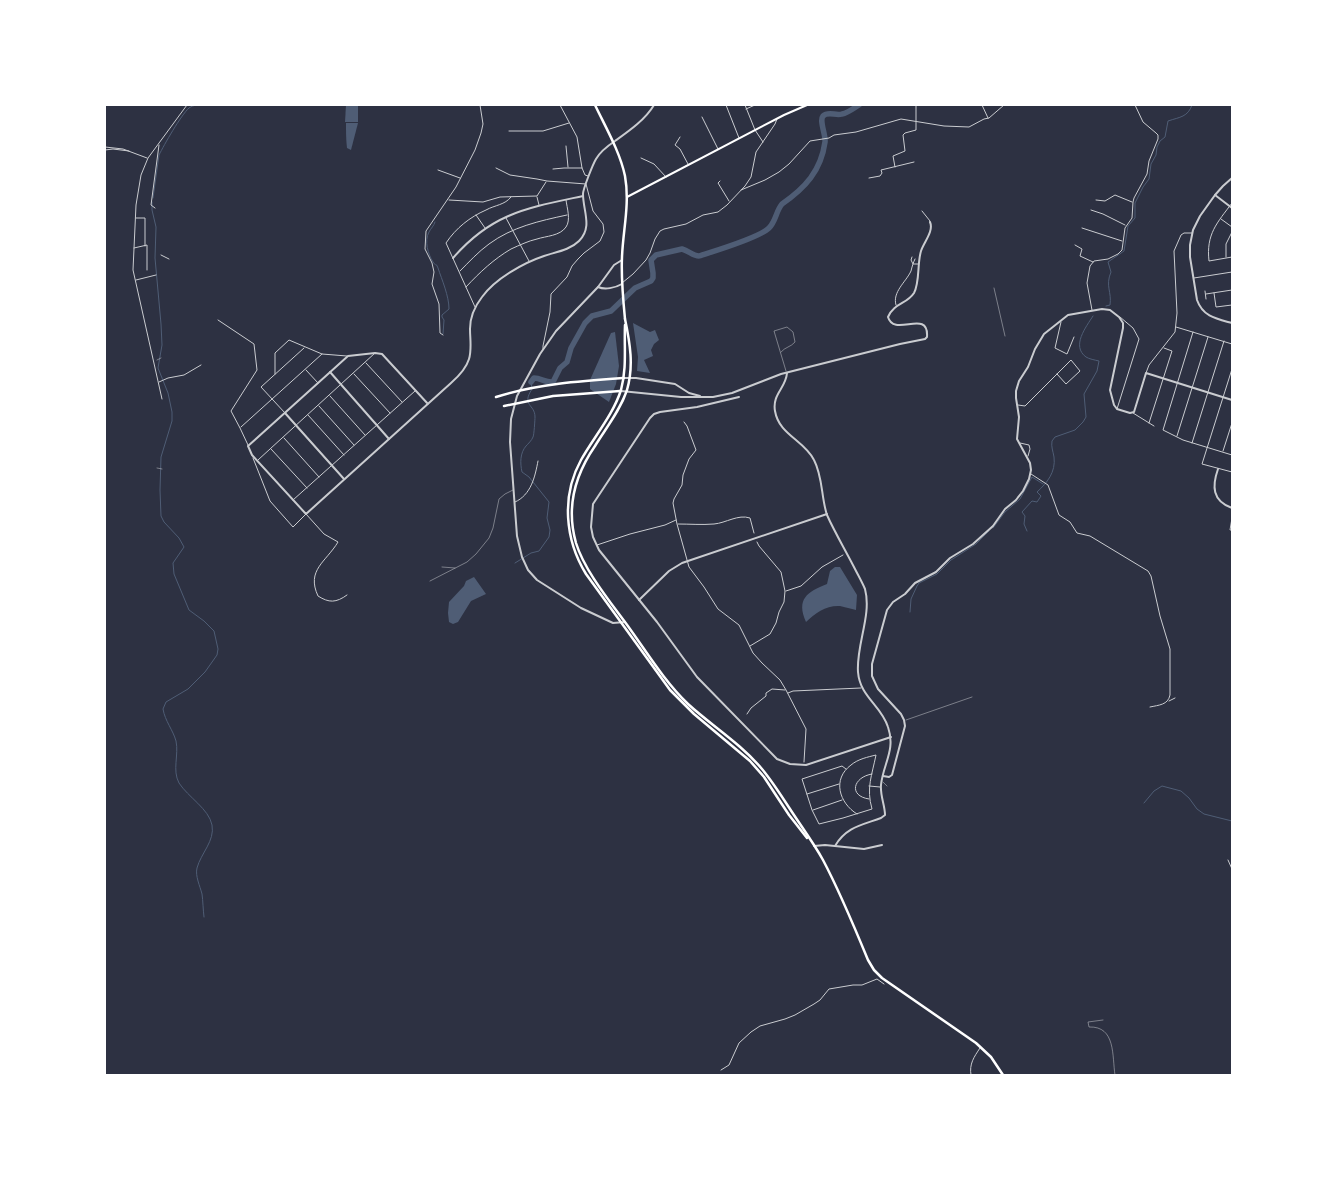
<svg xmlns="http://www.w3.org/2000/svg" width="1337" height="1180" font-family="Jost,sans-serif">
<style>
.water{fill:#4f5d75}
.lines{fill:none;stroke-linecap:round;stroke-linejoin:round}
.stream{stroke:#4f5d75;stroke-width:1}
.river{stroke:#4f5d75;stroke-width:5.5}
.service{stroke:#caccd0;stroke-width:0.5}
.pedestrian{stroke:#caccd0;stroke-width:1}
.minor{stroke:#caccd0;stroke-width:1}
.tertiary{stroke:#caccd0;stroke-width:2}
.secondary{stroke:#fff;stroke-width:2}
.primary{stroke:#fff;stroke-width:2.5}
.trunk{stroke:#fff;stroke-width:2.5}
</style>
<rect width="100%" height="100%" fill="#2d3142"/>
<g class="water">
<polygon points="346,105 358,105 358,122 345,122"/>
<path d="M 346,123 L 358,123 L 351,150 L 347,148 C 346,140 346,132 346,123 Z"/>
<polygon points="633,323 650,332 655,330 659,340 654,344 651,350 653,356 644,360 650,373 637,371 638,357"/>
<polygon points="615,332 619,366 616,384 609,402 590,389 590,380 611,333"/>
<path d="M 835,567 L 840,567 L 857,595 L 856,610 C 851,609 845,607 840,606 C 827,605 815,613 806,622 C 796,599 807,592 827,584 L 830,571 Z"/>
<polygon points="474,577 486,594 471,601 458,622 453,624 449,622 448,613 449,602 464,586 466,581"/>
</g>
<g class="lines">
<g class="stream">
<path d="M 153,198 L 159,155 C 164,145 181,115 189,108 C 192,106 193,106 196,105"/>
<path d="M 152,202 L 152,210 L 156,227 L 155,258 L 161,324 L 162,345 L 158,368 L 168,393 L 172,412 L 172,421 L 161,457 L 160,490 L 161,516 L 164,522 L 179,538 L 184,547 L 173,563 L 174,574 L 189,610 L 204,621 L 214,631 L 218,649 L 217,655 L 205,672 L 188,689 L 166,702 L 163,709 C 165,721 173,730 176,741 C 179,755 172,770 179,783 C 188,797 209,809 212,825 C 215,841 201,853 197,868 C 195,876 200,886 202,894 C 203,901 203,909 204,917"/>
<path d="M 435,222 C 434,226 431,228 429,232 C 424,241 428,254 433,262 C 437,268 435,261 438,268 C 442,280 449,296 449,309 L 442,315 L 442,317 L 444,320 L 443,334"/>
<path d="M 1106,306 L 1110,305 C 1112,292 1105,286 1111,272 L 1108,262 L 1124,251 L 1128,226 L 1135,218 L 1135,203 L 1143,187 L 1149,179 L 1151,164 L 1156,155 L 1157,147 L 1160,141 L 1165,137 L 1168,121 C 1180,117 1188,117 1192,105"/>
<polyline points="993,528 1005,512 1020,499 1032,477 1043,484"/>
<path d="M 1027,531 L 1024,524 L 1025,516 L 1022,512 L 1032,501 L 1037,502 L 1041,496 L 1037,492 C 1047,483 1056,472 1054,457 C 1053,451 1051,447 1052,441 L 1055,437 L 1075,430 L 1083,422 L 1086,417 L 1084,394 L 1097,371 L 1099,361 C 1095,360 1089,359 1086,357 C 1071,346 1086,327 1093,316"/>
<path d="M 515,563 L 531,553 L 539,551 L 549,537 L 550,530 L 547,518 L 549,502 L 529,477 L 522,472 C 520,463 520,453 526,446 C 528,444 532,440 533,437 C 534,436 535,419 535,417 C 535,404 521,406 532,389 L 531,382"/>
<polyline points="910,612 911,599 917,586 919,583 937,574 951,560 976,544 989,531"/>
<polyline points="1144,803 1154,791 1162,786 1181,791 1189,798 1197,809 1204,814 1232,821"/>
</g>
<path class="river" d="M 531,382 L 534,378 C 541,378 546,383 553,382 L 560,368 L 567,362 L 571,348 L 585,323 L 592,316 L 611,311 L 635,288 L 651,281 L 653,278 L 653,273 L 651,260 L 656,255 L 682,249 C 689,251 693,256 699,256 C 714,251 759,238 769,228 C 776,221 776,211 782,204 C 805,188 821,171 825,142 C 826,135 819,121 823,116 C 828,111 836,116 842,114 C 848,113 854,108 859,105"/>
<g class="service">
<polyline points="994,288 1005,336"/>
<path d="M 781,352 C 785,347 791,347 795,342 L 793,332 L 787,327 L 774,331 L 786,371"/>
<polyline points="157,360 161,358"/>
<polyline points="157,468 162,469"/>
<polyline points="442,567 455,568"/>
<polyline points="430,581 467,562 476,554 489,538 493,528 499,499 505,494 513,490"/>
<polyline points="906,720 972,697"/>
<polyline points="883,782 887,786"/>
<path d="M 1103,1020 L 1088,1022 L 1089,1027 C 1116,1026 1112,1056 1115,1075"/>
</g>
<g class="pedestrian">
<polyline points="684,422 687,426 696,450 689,459 683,475 682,485 674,499 673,503 677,524 689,567 704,587 718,609 739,625 753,653 762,663 780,680 786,690 806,729 804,762"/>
<path d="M 678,524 C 690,524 702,525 714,524 C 726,523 738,514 750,518 L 754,533"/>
<polyline points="597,545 630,534 665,525 676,520"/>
<polyline points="786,591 801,586 822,567 843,555"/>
<polyline points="750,646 770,634 776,623 779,612 784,602 785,591 781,572 759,546 757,542"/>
<polyline points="788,693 793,691 861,688"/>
<polyline points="747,714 751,708 766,696 766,693 772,689 785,690"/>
</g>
<g class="minor">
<polyline points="560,105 577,137 582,168 585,175 588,176"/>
<polyline points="726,105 739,138"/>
<polyline points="745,105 755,130 763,142"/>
<polyline points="982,105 988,118"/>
<polyline points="746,109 755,105"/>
<polyline points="702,117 718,149"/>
<polyline points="509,131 543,131 569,123"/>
<polyline points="680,137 675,145 680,149 688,164"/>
<polyline points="566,146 568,167"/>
<polyline points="105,147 123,149 147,158"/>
<polyline points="105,150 113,149 129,151"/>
<polyline points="641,158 654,164 666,177"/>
<polyline points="895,167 893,156 905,151 903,135 905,133 916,130 916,105"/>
<polyline points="496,168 510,175 537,179 547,181 586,184 593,211 603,224 604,232 600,241 584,253 578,259 572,266 567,277 551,294 550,312 543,346 543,349"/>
<polyline points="553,169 564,168 582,168"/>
<polyline points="438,170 460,178"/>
<polyline points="869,178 880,176 882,173 881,170 914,162"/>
<polyline points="720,181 718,183 729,201"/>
<polyline points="741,190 765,180 779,172 789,164 810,141 829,138 834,135 856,132 901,119 944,126 969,127 984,119 989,118 1004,105"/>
<polyline points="537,197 539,205"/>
<polyline points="449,200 483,202 500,197 537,196 546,182"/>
<polyline points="1096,200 1105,201 1115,195 1132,202"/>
<path d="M 1232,203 C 1217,223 1206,234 1209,261 L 1232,257"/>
<polyline points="155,208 151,205 159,145"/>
<polyline points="1091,210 1103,214 1125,225"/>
<polyline points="922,211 930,221"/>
<polyline points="476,215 485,228"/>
<polyline points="136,218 145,218 145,246"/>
<polyline points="506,218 529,261"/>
<polyline points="1221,219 1232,227"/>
<polyline points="1082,228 1122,241"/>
<polyline points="1075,245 1082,249 1080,256 1093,262"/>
<polyline points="134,248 147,245 147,270"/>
<polyline points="161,255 169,259"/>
<polyline points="912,257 911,260 913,264 918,264"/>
<polyline points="1226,257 1226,244 1232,232"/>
<path d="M 460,271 C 469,262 478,252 489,244 C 512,227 539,221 567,215"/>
<polyline points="1194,278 1232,272"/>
<polyline points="136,280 156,275"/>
<polyline points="622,283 633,274 646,260 650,253 655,239 660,231 664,229 686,224 703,215 718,212 727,205 745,186 751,177 756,152 775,124 777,119"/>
<path d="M 466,287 C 480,272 494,259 511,249 C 520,245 528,241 537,239 C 546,236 560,236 566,227 C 571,220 567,208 566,200"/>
<polyline points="1205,291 1206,299"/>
<polyline points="1214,293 1216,307 1232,305"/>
<polyline points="1206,294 1232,290"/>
<path d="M 896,305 C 892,292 906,282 911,271 C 912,267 913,263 915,259"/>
<path d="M 475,307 L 446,243 C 456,228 470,217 486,210 C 495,205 505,205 511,197"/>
<polyline points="1092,310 1087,283 1090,266 1094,261 1108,259 1118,254 1122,250 1125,228 1132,218 1133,202 1134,198 1147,174 1149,161 1158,139 1158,135 1156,133 1143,122 1135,105"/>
<polyline points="218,320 254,344 257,370 231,411 240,428 248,445"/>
<polyline points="1061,322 1055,348 1067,354 1074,337"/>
<polyline points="1176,327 1232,344"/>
<polyline points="1193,332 1163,430 1183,440 1232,455"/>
<polyline points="443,335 440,333 439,304 432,284 434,272 432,263 425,249 426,231 456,187 475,150 481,133 483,124 480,105"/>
<polyline points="366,363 402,402"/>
<polyline points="1232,369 1202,464 1232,472"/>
<polyline points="306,370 318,383"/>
<polyline points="1146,373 1149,365 1175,332 1177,313 1174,251 1181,235 1184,233 1192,233"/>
<polyline points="275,374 275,353 289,340 322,354 347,356"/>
<polyline points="354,374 390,413"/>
<polyline points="159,382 168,378 184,375 201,365"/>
<polyline points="330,396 365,435"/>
<polyline points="162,399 133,270 136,205 141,175 148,158 187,105"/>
<polyline points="1018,405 1025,406 1071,360 1080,371 1066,384 1057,374"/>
<polyline points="319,406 354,445"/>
<polyline points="1117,409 1139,339 1133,328 1120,317"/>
<polyline points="285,413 261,387 304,348"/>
<polyline points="1133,413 1154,426"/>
<polyline points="308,415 344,455"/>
<polyline points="1149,423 1172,351 1164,348"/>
<polyline points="241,427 322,354"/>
<polyline points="1177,436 1208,337"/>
<polyline points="284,438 319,477"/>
<polyline points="1020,443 1029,445 1030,449 1028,456"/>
<polyline points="1192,443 1224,341"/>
<polyline points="271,449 307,488"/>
<polyline points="1223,451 1232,423"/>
<path d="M 253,458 L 270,501 L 293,527 L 306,514 L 324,534 L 338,542 C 326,562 306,570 318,596 C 329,603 336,603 347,595"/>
<polyline points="258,460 375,353"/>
<path d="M 1031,474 L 1048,485 L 1059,515 L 1070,522 L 1077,533 L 1090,536 L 1148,571 L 1151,576 L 1160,616 L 1170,649 L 1170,695 C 1168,705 1159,705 1150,707"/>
<polyline points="293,500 415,391"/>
<path d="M 515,502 C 531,495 535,477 538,461"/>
<polyline points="1232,518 1230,530 1232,530"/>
<polyline points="1169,701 1175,698"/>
<path d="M 846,769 L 842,766 L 802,779 L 812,810 L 819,824 L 843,818 L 872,809 C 866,788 872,775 876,755 C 868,757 858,759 851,765 C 832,779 839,803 857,814"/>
<polyline points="869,786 880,787"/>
<polyline points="807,794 839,784"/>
<path d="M 869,799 C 848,796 853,777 872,774"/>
<polyline points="813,810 842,800"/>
<polyline points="1228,860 1232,869"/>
<polyline points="721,1070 729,1065 739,1043 751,1032 760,1026 785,1019 795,1015 814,1004 820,1000 829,989 853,985 862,985 877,979 884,984"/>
<path d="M 971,1075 C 969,1064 974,1057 980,1048"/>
</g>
<g class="tertiary">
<path d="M 1232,178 L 1223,186 L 1215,195 L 1200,216 L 1193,230 L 1190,245 L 1190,257 L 1197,300 C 1203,317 1217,319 1232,323"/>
<polyline points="1215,195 1232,208"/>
<path d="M 453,258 C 492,213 527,208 583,196"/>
<polyline points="622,260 614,265 598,287 556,331 540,354 517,396 511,419 510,442 517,536 522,557 528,570 537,580 581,608 613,623 625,622"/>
<path d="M 598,287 C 605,290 615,288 622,284"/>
<polyline points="330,372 389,439"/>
<path d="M 787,373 C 786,388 772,394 775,411 C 779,435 804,440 814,460 C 823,477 821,497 827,515 C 835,533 846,551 855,569 C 858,575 862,582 865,589 C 872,615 856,645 858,672 C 860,697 881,705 888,727 C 896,750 883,764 881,785 C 880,796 885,805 885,815 L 881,818 C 862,825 846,827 835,846"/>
<polyline points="624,378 636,378 675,384 689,393 700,396"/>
<path d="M 621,391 L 681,397 L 713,397 L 732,393 L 781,374 L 900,344 L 925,339 L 927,337 C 929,308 894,338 888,317 C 894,303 907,304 914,293 C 920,282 917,264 921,251 C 924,242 934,231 930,222"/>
<polyline points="739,397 697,407 660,412 654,414 650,418 593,504 591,527 593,537 599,550 657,622 697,677 777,759 790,764 806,765 891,737"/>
<path d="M 428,404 L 382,354 L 375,353 L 348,356 L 248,446 L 252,455 L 306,514 L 451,383 C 459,376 466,369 469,359 C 472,349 470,339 470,329 C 470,317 475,306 482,297 C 495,279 523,263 544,256 C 556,252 570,250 579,241 C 593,227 583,211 583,194 C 583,189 593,164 596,159 C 600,152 609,145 615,141 C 629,131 645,120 654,105"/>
<polyline points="285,413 344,479"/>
<path d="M 1218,469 C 1212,486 1212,501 1232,508"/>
<polyline points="639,600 669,571 682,563 827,514"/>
<polyline points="883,776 889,777 892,775 905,726 904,720 901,714 878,689 872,676 872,664 887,610 893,602 905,594 915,583 936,572 950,558 973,544 993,526 1005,509 1016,500 1023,491 1029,479 1031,470 1030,463 1017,439 1019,417 1016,398 1016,391 1019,381 1028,367 1035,349 1044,334 1068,315 1102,309 1110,310 1119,317 1123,323 1123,328 1110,390 1114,405 1117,409 1130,413 1134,412 1146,373 1232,400"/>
<polyline points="814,846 825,845 864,849 882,845"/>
</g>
<polyline class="secondary" points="627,197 784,115 807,105"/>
<g class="primary">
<path d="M 595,105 C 606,128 620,152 625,176 C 630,204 623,230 622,257 C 621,278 623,299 625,319"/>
<path d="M 625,319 C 630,343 634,366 627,390 C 620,411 606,428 595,446 C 575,475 566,508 576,543 C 585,572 612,604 630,629 C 648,654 665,682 688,704 C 712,726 740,743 762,769 C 772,781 781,795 790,809 C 801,826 813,842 823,860 C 840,892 854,926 868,960 L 874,970 L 882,978 L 976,1043 L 991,1057 L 1003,1075"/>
<path d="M 625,325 C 624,347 627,368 621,390 C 613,415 594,437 581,460 C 561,496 565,540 586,574 L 670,690 L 694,714 L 750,761 L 764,777 L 789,815 L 807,838"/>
</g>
<g class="trunk">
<path d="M 496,397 C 537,384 581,381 624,378"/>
<polyline points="504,406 553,396 620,391"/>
</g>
</g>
<rect width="1337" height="1180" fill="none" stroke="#ffffff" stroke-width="212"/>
</svg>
